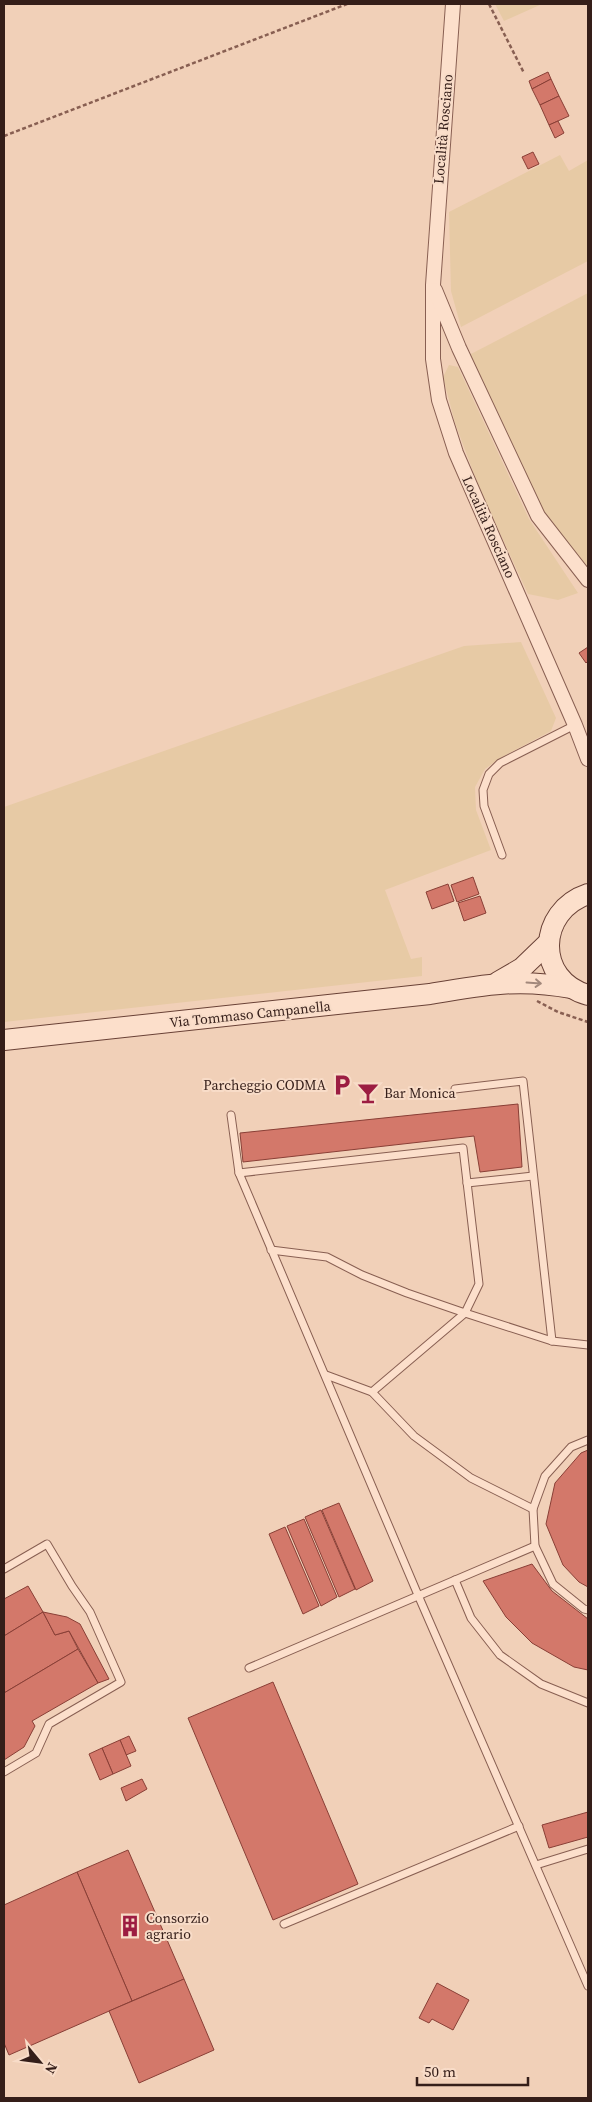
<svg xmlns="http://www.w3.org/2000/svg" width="592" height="2102" font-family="'Source Serif 4',serif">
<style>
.farmland{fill:#e7caa5}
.building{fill:#d3786a;stroke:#893f36}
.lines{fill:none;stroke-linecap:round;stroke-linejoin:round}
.lane-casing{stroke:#885f52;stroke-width:9}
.street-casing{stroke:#885f52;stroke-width:16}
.secondary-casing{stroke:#694136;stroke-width:22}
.path{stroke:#885f52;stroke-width:2.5;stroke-dasharray:4 2.5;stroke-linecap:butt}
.lane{stroke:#fcdfcb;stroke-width:7}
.street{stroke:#fcdfcb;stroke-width:14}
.secondary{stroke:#fcdfcb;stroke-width:20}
.oneway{stroke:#a2887b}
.labels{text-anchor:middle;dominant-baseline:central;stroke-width:4;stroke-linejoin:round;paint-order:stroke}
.street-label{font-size:14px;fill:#351e19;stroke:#f8dcc8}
.poi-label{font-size:14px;fill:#351e19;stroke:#f8dcc8;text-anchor:start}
</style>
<rect width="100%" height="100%" fill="#f1d0b8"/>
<g class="farmland">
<polygon points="495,4 542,4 504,21"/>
<polygon points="560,155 569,171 588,160 588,261 461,327 451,291 449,212"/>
<polygon points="588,293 588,568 583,564 544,512 469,355"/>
<polygon points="449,365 458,367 529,519 578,593 558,600 528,594 480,490 455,423 443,377"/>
<polygon points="521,642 556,718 551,731 500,758 485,769 475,787 476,810 491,850 385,890 411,959 422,957 422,976 4,1022 4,807 464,646"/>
</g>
<g class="building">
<polygon points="548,72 551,79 532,89 529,81"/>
<polygon points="551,79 559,96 540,105 532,89"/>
<polygon points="559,96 569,116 549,125 540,105"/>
<polygon points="558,121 564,133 555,138 549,125"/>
<polygon points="533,152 539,164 528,169 522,157"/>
<polygon points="588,647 588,661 586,663 579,653"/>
<polygon points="473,877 479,894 457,902 451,885"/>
<polygon points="448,884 454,901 432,909 426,892"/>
<polygon points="480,896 486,913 464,921 458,903"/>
<polygon points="518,1104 522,1167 480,1172 474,1136 243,1162 240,1133"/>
<polygon points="588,1450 588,1587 579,1582 563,1565 546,1524 555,1483 581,1453"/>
<polygon points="339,1503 373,1581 356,1590 322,1510"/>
<polygon points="321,1510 355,1589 339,1597 305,1517"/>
<polygon points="304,1519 337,1597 321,1606 287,1526"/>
<polygon points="285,1527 319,1606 303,1614 269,1534"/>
<polygon points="532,1564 552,1591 588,1619 588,1670 574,1667 532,1643 506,1617 483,1581"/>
<polygon points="28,1586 43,1612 4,1636 4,1599"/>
<polygon points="43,1612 55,1635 69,1631 78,1649 4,1693 4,1636"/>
<polygon points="43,1612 67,1617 80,1624 109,1679 98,1683 69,1631 55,1635"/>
<polygon points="78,1649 98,1683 32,1721 35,1726 24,1747 4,1760 4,1693"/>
<polygon points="273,1682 358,1884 273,1920 188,1718"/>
<polygon points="129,1736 136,1751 126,1755 120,1740"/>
<polygon points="120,1740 131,1766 113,1774 102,1748"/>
<polygon points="102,1748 113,1774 100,1780 89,1754"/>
<polygon points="142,1779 147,1789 126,1801 121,1788"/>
<polygon points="588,1812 588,1837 549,1848 542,1825"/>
<polygon points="128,1850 184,1979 132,2001 77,1872"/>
<polygon points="77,1872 132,2001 9,2055 4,2043 4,1905"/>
<polygon points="184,1979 214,2050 139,2083 109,2011"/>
<polygon points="437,1983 469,2000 453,2030 432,2019 429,2023 419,2018"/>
</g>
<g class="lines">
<g class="lane-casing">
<g id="lane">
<polyline points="502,855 484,806 483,790 489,774 500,763 575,725"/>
<polyline points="455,1089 523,1081 552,1341"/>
<polyline points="231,1115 239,1173 418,1595 588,1986"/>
<polyline points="239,1173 463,1148 479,1284 465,1313 372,1392"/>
<polyline points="467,1183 533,1176"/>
<polyline points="271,1250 327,1257 362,1275 407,1293 465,1313 552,1341 588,1345"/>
<polyline points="326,1375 372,1392 414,1436 471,1478 533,1509"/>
<polyline points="588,1440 571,1447 545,1476 533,1509 535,1546 553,1584 584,1609 588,1610"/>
<polyline points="4,1569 47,1544 72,1586 90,1612 121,1682 49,1724 36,1753 4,1772"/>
<polyline points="455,1580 471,1618 500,1655 541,1684 588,1703"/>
<polyline points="249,1668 535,1546"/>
<polyline points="536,1865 588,1849"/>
<polyline points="284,1924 519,1826"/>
</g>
</g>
<g class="street-casing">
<g id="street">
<polyline points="453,4 433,285 433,359 439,400 456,453 575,725 588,759"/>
<polyline points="435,290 459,348 538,516 588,580"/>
</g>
</g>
<g class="secondary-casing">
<g id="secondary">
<path d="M 588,894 C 537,911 535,980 588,995"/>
<polyline points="498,982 522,968 549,942"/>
<path d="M 4,1040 L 430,994 C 482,985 519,978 571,988"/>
</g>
</g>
<g class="path">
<polyline points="489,4 524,73"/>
<polyline points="4,136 347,4"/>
<polyline points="537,1001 558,1012 588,1022"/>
</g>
<use href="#lane" class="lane"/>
<use href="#street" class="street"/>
<use href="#secondary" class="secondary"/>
</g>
<defs><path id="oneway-shaft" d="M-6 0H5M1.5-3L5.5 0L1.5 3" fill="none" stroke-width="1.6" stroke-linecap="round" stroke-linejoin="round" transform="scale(1.25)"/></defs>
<use class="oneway" href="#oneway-shaft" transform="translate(534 983) rotate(4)"/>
<defs>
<g id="parking-bare" transform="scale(1.725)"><path d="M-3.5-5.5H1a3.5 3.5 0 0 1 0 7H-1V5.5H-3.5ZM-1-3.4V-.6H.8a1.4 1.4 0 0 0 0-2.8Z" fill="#9c1d42" stroke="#f8dcc8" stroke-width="2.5" paint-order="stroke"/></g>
<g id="bar-bare" transform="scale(1.725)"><path d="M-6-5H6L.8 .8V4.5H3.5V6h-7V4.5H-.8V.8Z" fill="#9c1d42" stroke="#f8dcc8" stroke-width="2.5" paint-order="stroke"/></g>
<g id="building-bare" transform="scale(1.725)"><path d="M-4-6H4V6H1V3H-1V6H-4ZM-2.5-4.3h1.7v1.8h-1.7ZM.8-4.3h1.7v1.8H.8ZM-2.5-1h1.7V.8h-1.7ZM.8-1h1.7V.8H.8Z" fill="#9c1d42" stroke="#f8dcc8" stroke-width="2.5" paint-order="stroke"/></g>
</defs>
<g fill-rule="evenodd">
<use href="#parking-bare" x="342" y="1085"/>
<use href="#bar-bare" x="368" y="1093"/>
<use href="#building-bare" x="130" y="1926"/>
</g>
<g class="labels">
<g class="street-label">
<text transform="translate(443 129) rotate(-85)">Località Rosciano</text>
<text transform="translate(489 527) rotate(66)">Località Rosciano</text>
<text transform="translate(250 1014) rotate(-6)">Via Tommaso Campanella</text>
</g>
<g class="poi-label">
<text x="326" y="1085" text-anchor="end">Parcheggio CODMA</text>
<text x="384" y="1093">Bar Monica</text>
<text x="146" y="1918">Consorzio<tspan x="146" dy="16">agrario</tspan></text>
</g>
</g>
<rect width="592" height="2102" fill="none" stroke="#351e19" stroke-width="10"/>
<g transform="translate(40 2062) rotate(119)" stroke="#f8dcc8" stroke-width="4" paint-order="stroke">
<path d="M0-4L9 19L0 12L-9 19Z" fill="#351e19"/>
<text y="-8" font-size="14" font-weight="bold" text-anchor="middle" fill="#351e19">N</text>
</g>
<path d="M417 2077v8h111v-8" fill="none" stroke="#351e19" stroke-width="2.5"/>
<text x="424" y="2077" font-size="15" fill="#351e19" stroke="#f8dcc8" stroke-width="4" paint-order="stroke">50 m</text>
</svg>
